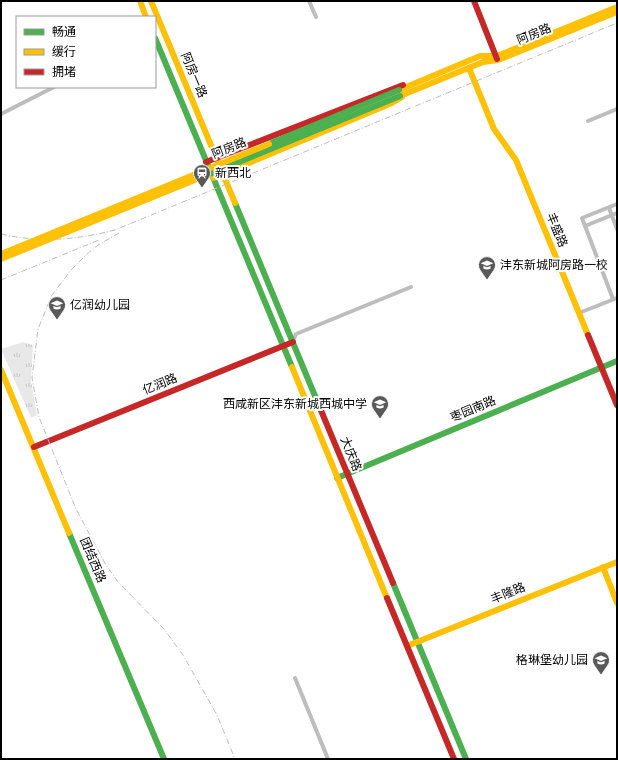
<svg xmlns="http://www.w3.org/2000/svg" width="618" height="760" font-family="Helvetica,'Noto Sans SC',sans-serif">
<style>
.grass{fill:url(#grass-tufts)}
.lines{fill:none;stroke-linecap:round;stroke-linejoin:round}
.street{stroke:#bdbdbd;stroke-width:4}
.fast{stroke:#4caf50;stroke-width:6}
.slow{stroke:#ffc107;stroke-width:6}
.jam{stroke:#c62828;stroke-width:6}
.rail{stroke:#bdbdbd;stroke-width:1;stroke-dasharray:6 2 1 2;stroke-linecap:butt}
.fast-bridge{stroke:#4caf50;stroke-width:6}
.slow-bridge{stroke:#ffc107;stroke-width:6}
.labels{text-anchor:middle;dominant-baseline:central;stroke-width:4;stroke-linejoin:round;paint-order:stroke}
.street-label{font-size:12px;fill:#000;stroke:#fff}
.poi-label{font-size:12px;fill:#000;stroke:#fff;text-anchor:start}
</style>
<defs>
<pattern id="grass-tufts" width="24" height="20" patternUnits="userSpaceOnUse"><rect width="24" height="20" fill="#e8e8e8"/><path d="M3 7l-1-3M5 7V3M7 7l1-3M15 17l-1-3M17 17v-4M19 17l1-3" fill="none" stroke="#c5c5c5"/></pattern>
</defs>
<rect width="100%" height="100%" fill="#fff"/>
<polygon class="grass" points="23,342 33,345 31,381 37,415 31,418 1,349"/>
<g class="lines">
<g class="street">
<polyline points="309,1 316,17"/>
<polyline points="1,114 54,87"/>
<polyline points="588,121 617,109"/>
<polyline points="609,208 617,229"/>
<polyline points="585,226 617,213"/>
<polyline points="613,299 582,218 617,204"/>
<polyline points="579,313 617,298"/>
<polyline points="293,341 296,334 411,287"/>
<polyline points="295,678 328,759"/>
</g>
<g class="fast">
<polyline points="155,38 292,367"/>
<polyline points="235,203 320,408"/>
<polyline points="337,478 617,361"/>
<polyline points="69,533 164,759"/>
<polyline points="393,583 466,759"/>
</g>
<g class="slow">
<polyline points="140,1 146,17"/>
<polyline points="151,1 235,203"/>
<polyline points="469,68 494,129 516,160 588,335"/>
<polyline points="399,90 480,56 497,56 617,7"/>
<polyline points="400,96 483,62 498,60 617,12"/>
<polyline points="213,178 392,103 402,97"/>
<polyline points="292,367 387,598"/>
<polyline points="1,370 69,533"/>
<polyline points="603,567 617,603"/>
<polyline points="407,646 617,562"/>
</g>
<g class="jam">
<polyline points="474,1 497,59"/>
<polyline points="206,162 403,85"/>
<polyline points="588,335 617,405"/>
<polyline points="320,408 393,583"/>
<polyline points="34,447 293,342"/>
<polyline points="387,598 454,759"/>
</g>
<g class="rail">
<polyline points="119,233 98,245 87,254 72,269 52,295 38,329 32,378 39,417 76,509 106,565 118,582 164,629 183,655 217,715 235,759"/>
<path d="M 1,234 C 40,243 76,240 115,230 L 617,23"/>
<polyline points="1,280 99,240"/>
</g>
<g class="fast-bridge">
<polyline points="269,144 399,90"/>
<polyline points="207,175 400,96"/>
</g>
<g class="slow-bridge">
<polyline points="1,254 269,144"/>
<polyline points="1,259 207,175"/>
</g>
</g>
<defs>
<g id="station-pin" transform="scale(0.9)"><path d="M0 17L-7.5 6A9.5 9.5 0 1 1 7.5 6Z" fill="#595959" stroke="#fff"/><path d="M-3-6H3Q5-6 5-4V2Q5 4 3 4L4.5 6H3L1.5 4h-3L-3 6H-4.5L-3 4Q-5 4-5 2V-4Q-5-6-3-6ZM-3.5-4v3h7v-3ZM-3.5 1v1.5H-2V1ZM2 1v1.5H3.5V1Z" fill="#fff"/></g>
<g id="school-pin" transform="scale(0.9)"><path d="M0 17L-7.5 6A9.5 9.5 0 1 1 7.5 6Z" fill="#595959" stroke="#fff"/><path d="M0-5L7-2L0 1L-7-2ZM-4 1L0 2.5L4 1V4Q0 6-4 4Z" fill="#fff"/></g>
</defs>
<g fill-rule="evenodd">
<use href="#station-pin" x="202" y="173"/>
<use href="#school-pin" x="487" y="265"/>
<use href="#school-pin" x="57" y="305"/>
<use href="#school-pin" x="380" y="404"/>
<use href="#school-pin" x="601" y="660"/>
</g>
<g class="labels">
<g class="street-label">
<text transform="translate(534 34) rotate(-22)">阿房路</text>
<text transform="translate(194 75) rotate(67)">阿房一路</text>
<text transform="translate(229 148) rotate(-22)">阿房路</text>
<text transform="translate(557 230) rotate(68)">丰盛路</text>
<text transform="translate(160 384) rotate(-22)">亿润路</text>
<text transform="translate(473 409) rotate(-23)">枣园南路</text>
<text transform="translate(351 454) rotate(68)">大庆路</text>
<text transform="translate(93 560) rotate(67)">团结西路</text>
<text transform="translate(508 593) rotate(-22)">丰隆路</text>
</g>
<g class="poi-label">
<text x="215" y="173">新西北</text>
<text x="500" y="265">沣东新城阿房路一校</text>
<text x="70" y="305">亿润幼儿园</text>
<text x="367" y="404" text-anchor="end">西咸新区沣东新城西城中学</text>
<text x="588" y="660" text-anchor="end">格琳堡幼儿园</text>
</g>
</g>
<rect width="618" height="760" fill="none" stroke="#000000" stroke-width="4"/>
<rect x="16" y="16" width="140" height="72" fill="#ffffff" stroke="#999999"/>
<rect x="24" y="29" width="20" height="6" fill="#4caf50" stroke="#999999"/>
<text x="52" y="36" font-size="12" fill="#000000">畅通</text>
<rect x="24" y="49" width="20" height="6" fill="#ffc107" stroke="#999999"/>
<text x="52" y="56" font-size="12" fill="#000000">缓行</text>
<rect x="24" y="69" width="20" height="6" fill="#c62828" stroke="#999999"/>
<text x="52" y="76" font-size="12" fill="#000000">拥堵</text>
</svg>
